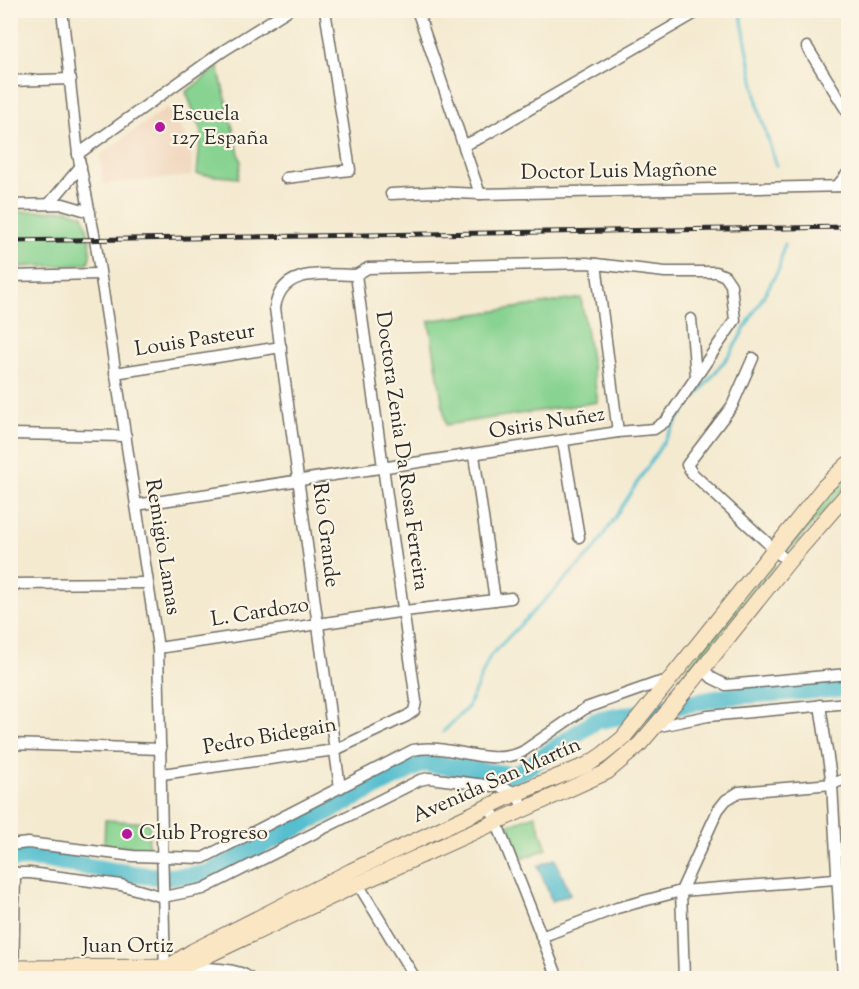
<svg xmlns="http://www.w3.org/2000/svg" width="859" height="989" font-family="'Sorts Mill Goudy',serif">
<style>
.built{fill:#f0d5bc}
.green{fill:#88d391;stroke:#5a7f5e;stroke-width:1.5}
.water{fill:#54becf;stroke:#40747d;stroke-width:1.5}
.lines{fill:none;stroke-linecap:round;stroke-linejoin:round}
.stream{stroke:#54becf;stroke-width:3}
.river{stroke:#54becf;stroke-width:18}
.street-casing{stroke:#716e65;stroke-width:13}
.secondary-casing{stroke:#716e65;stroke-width:17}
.street{stroke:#fff;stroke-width:10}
.secondary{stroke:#fbe6c4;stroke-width:15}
.rail-casing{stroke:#2b2b2b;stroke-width:5}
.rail{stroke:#fcf5e5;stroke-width:3;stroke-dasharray:9;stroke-linecap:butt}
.poi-dot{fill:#b5179e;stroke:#fcf5e5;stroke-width:2}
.labels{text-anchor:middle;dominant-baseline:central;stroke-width:4.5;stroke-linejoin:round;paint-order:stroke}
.poi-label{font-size:21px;fill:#2b2b2b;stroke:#fcf5e5;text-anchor:start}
.street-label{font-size:21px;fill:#2b2b2b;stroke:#fcf5e5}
</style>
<rect width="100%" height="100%" fill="#fcf5e5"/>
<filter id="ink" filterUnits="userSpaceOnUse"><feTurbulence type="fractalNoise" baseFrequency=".0167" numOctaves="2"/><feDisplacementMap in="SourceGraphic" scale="12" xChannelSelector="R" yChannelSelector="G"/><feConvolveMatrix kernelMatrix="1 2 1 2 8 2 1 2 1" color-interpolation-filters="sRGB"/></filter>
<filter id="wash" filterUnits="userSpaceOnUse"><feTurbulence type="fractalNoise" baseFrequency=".008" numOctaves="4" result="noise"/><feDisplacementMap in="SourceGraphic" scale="24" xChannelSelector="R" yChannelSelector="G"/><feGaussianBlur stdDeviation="1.35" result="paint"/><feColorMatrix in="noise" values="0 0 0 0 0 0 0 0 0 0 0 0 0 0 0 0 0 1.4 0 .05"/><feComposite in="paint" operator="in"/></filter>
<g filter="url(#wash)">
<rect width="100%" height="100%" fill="#f4ead0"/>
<polygon class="built" points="168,107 192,147 192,176 102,184 100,155"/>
<g class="green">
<polygon points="218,67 241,162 238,178 197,174 201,130 186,92"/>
<path d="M 68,210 L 83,215 C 88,230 94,248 88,263 L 76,265 L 11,267 L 10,212 Z"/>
<polygon points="581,298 598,402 446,425 429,321"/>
<polygon points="848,471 848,483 789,551 783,550 811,510"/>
<polygon points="772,562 775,567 690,670 679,679"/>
<polygon points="535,815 547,849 521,859 508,825"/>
<polygon points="105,820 150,823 148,848 104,846"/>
</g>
<polygon class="water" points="555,859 570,894 552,901 538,866"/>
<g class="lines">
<g class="stream">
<polyline points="740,10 759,111 776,165"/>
<polyline points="443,732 468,707 490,656 594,550 681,415 730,354 779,269 784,244"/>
</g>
<path class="river" d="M 10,860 C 29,856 47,860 66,863 C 114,870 160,883 208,873 L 423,763 L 512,775 L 519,773 L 595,721 L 731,696 L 848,688"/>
</g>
</g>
<g filter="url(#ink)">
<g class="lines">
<g class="street-casing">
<g id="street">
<polyline points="62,10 78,154 95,239 158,648 165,978"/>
<polyline points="417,10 480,194"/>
<polyline points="807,47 848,113"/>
<polyline points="10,81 71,79"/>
<polyline points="464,145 480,138 701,10"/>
<polyline points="78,154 223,51 288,10"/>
<polyline points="286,178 350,170 325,10"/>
<polyline points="837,186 848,173"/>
<polyline points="391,194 433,192 480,194 848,186"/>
<polyline points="49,204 81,166"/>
<polyline points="10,205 63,204 90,212"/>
<polyline points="596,264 618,432"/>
<polyline points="10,276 99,274"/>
<polyline points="691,319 696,376"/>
<polyline points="753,358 732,406 687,465 692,473 788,562"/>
<polyline points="115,373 281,347"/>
<polyline points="10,434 126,436"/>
<polyline points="563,442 579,537"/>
<polyline points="474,455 495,600"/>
<polyline points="136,505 618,432 654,429 666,421 735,320 731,285 725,276 716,272 665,272 587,263 368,268 356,275"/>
<polyline points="10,584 147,583"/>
<polyline points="158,648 405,611 511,598"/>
<polyline points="703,669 712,678 726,685 848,674"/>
<polyline points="820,705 832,784 843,978"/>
<polyline points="655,727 708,716 848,703"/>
<polyline points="10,744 161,749"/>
<path d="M 162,774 L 335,750 L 407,716 L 414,711 L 416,701 L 356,275 C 325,275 281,266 275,308 L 340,788"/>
<polyline points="490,806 558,978"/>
<path d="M 10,845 L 28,843 L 133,856 L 203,858 L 413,750 C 449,742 487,768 522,752 L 586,708 L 657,683 L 669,680"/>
<polyline points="10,873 30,873 121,885 163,897 203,889 420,780 429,778 501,787 517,793 523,809"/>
<polyline points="358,884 415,978"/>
<polyline points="541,937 617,908 681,891 848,878"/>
<path d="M 186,968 C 203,968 237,967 250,978"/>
<polyline points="13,978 15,872"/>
<polyline points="684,978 681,891 718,810 726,800 739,792 832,784 848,778"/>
</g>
</g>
<g class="secondary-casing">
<g id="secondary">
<polyline points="173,964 193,951 351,871 517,793 587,765 602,755 623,738 824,487 848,464"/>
<polyline points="10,968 183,967 358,884 607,772 639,745 686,690 788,562 848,493"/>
</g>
</g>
<use href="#street" class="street"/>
<use href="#secondary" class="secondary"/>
<g class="rail-casing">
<polyline id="rail" points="10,241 848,227"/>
</g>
<use href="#rail" class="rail"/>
</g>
</g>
<g class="poi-dot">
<circle cx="160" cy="127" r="6"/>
<circle cx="127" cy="834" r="6"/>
</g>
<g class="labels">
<g class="poi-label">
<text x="172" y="115">Escuela<tspan x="172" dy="24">127 España</tspan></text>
<text x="139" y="834">Club Progreso</text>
</g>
<g class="street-label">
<text transform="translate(619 172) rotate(-1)">Doctor Luis Magñone</text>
<text transform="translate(195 341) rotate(-9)">Louis Pasteur</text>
<text transform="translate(547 424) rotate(-9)">Osiris Nuñez</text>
<text transform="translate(401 451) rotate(82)">Doctora Zenia Da Rosa Ferreira</text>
<text transform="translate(325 535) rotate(83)">Río Grande</text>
<text transform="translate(162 547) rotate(81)">Remigio Lamas</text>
<text transform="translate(260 613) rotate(-9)">L. Cardozo</text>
<text transform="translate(270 737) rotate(-10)">Pedro Bidegain</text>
<text transform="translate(497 781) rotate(-24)">Avenida San Martín</text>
<text x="128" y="947">Juan Ortiz</text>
</g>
</g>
<rect width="859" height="989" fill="none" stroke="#fcf5e5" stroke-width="36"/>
</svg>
